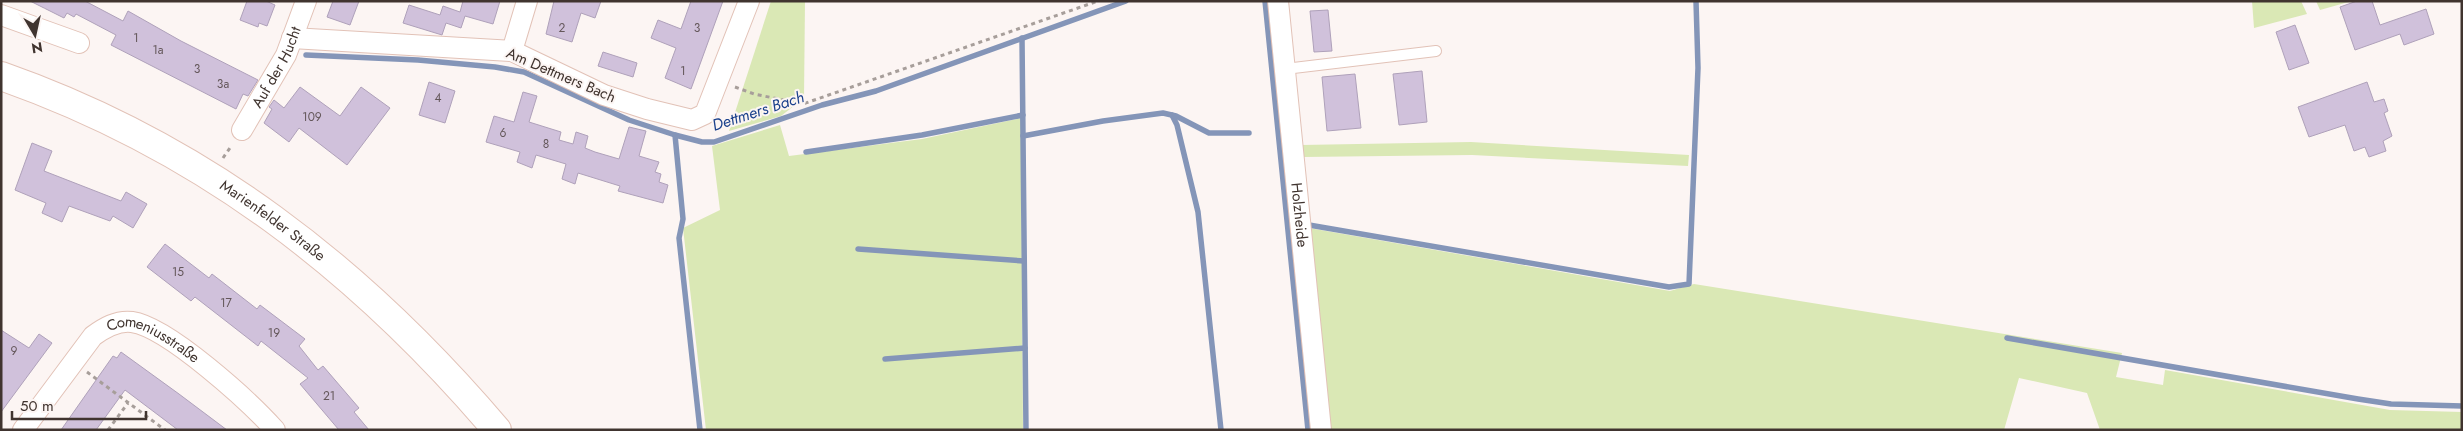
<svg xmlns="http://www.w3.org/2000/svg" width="2463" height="431" font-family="Jost,sans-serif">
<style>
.green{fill:#dae8b5}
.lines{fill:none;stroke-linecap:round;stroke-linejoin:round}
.stream{stroke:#8495b8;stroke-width:5.5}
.building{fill:#d0c1db;stroke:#afa1ba}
.lane-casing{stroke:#e2c2b7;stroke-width:12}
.street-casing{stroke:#e2c2b7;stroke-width:22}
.primary-casing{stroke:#e2c2b7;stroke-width:30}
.path{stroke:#a79e9a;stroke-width:3;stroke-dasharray:4 4;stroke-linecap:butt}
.lane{stroke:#fff;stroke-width:10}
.street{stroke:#fff;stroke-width:20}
.primary{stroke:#fff;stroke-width:28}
.labels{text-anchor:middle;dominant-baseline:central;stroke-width:4;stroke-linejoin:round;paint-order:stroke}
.number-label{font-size:12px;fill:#64575a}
.street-label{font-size:15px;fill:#40342f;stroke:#fcf5f3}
.water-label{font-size:16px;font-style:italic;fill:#1b418c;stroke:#fcf5f3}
</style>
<rect width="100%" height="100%" fill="#fcf5f3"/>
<g class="green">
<polygon points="771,1 805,1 804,98 781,116 729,131"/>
<polygon points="2252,1 2301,1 2307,14 2254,28"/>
<polygon points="2316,1 2352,1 2320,10"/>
<polygon points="1021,118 1023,430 706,430 683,228 720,210 712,146 780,125 789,156 922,139"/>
<polygon points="1471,142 1689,155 1688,166 1472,155 1303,157 1301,145"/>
<polygon points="1309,228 1670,291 1694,284 2122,353 2116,377 2163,385 2165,370 2390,410 2462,412 2462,430 2100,430 2087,393 2019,378 2004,430 1329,430"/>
</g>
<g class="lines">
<g class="stream">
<polyline points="1265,1 1308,430"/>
<polyline points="1022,38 1026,430"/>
<polyline points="306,55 418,60 495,67 524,72 629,120 675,135 702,142 714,142 822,105 876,91 1126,1"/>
<polyline points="1172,115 1177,125 1198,212 1221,430"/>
<polyline points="675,135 683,219 679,238 700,430"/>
<polyline points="1023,136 1103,121 1163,113 1176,116 1209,133 1249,133"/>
<polyline points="806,152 922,135 1023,115"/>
<polyline points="1309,225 1669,287 1689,284 1698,68 1696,1"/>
<polyline points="858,249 1024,261"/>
<polyline points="2007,338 2358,399 2391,404 2462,406"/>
<polyline points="885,359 1025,348"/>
</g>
</g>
<g class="building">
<polygon points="30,1 85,1 123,21 128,11 181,41 258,80 248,96 243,94 236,109 111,45 116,35 76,14 74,17 67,13 64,18"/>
<polygon points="247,1 266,1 275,5 267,26 259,23 258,27 240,20"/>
<polygon points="333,1 359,1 350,25 327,17"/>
<polygon points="463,1 500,1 493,24 465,16 461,28 446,23 442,35 403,23 409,5 440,15 443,6 460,12"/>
<polygon points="554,1 601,1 595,18 581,13 572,42 546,34"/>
<polygon points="691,1 723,1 691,89 665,78 676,48 651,38 658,20 681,29"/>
<polygon points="2357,1 2372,1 2380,25 2426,9 2434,34 2404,45 2400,34 2355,50 2340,7"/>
<polygon points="1328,10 1332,51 1314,52 1310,11"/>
<polygon points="2295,25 2309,63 2289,70 2276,32"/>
<polygon points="603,52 637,63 633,77 598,66"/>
<polygon points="1422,71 1427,122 1399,125 1393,74"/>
<polygon points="1355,74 1361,128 1327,131 1322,77"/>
<polygon points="429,82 455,91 445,123 419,115"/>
<polygon points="2367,82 2374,102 2384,99 2388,111 2384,113 2392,136 2383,141 2386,151 2369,157 2365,147 2354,151 2345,125 2309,137 2298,107"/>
<polygon points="300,87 340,116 361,87 390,108 347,165 299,128 289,142 264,123 272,109 269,107 274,100 284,108"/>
<polygon points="523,92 537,96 529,122 561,132 559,140 573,144 576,132 588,136 585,148 595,152 619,159 629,127 646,131 639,156 659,162 655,172 661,174 659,182 668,185 663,203 618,191 620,186 578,173 575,184 562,179 566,164 536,155 532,168 517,162 520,152 486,142 494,116 514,122"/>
<polygon points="32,143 52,151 44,171 121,201 126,192 147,204 133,228 113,216 110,221 69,206 62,222 42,213 46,203 15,190"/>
<polygon points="165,244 209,278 212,274 257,309 260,305 305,339 299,346 318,370 323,366 359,408 354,412 369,430 339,430 300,384 308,378 261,341 258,346 195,297 191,301 147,267"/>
<polygon points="1,330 29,348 39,334 52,343 1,412"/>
<polygon points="121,352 179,394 227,430 178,430 125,390 96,430 61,430 113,356 117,358"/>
</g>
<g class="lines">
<g class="lane-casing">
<polyline id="lane" points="1285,69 1436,51"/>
</g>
<g class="street-casing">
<g id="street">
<path id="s1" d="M 1278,1 L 1321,430"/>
<polyline points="1,15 79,43"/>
<polyline points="292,38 512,51 604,95 647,109 692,120 705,114 749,1"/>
<polyline points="512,51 527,1"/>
<path id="s2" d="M 242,130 L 286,55 L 306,1"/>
<path id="s3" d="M 23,430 L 93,336 C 104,328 117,320 132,322 C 168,327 250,402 275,430"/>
</g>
</g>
<g class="primary-casing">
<g id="primary">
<path id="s4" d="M 1,76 C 203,147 360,269 497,430"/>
</g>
</g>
<g class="path">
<polyline points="735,87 754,94 803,104 1098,1"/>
<polyline points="223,158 232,145"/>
<polyline points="87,372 165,430"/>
<polyline points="108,430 128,403"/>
</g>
<use href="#lane" class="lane"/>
<use href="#street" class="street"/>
<use href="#primary" class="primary"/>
</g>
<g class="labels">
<g class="number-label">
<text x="562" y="28">2</text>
<text x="697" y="28">3</text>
<text x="136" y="38">1</text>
<text x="158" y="50">1a</text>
<text x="197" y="69">3</text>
<text x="683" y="71">1</text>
<text x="223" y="84">3a</text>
<text x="438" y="98">4</text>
<text x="312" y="117">109</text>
<text x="503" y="133">6</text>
<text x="546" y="144">8</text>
<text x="178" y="272">15</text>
<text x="226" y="303">17</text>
<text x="274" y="333">19</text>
<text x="14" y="351">9</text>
<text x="329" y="396">21</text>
</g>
<g class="street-label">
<text stroke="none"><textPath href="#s2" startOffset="72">Auf der Hucht</textPath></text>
<text transform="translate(561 75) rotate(23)">Am Dettmers Bach</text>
<text stroke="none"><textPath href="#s1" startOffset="215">Holzheide</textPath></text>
<text stroke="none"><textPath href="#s4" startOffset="309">Marienfelder Straße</textPath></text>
<text stroke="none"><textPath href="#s3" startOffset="185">Comeniusstraße</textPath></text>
</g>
<g class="water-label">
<text transform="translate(758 111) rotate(-18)">Dettmers Bach</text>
</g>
</g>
<rect width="2463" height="431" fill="none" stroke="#40342f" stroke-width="5"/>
<g transform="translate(35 35) rotate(171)" stroke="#fcf5f3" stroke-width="4" paint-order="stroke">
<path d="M0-4L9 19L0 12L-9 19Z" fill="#40342f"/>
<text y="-8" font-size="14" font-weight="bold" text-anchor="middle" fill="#40342f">N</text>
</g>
<path d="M12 411v8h134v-8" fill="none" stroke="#40342f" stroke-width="2.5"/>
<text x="20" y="411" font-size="15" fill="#40342f" stroke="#fcf5f3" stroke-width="4" paint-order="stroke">50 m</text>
</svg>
